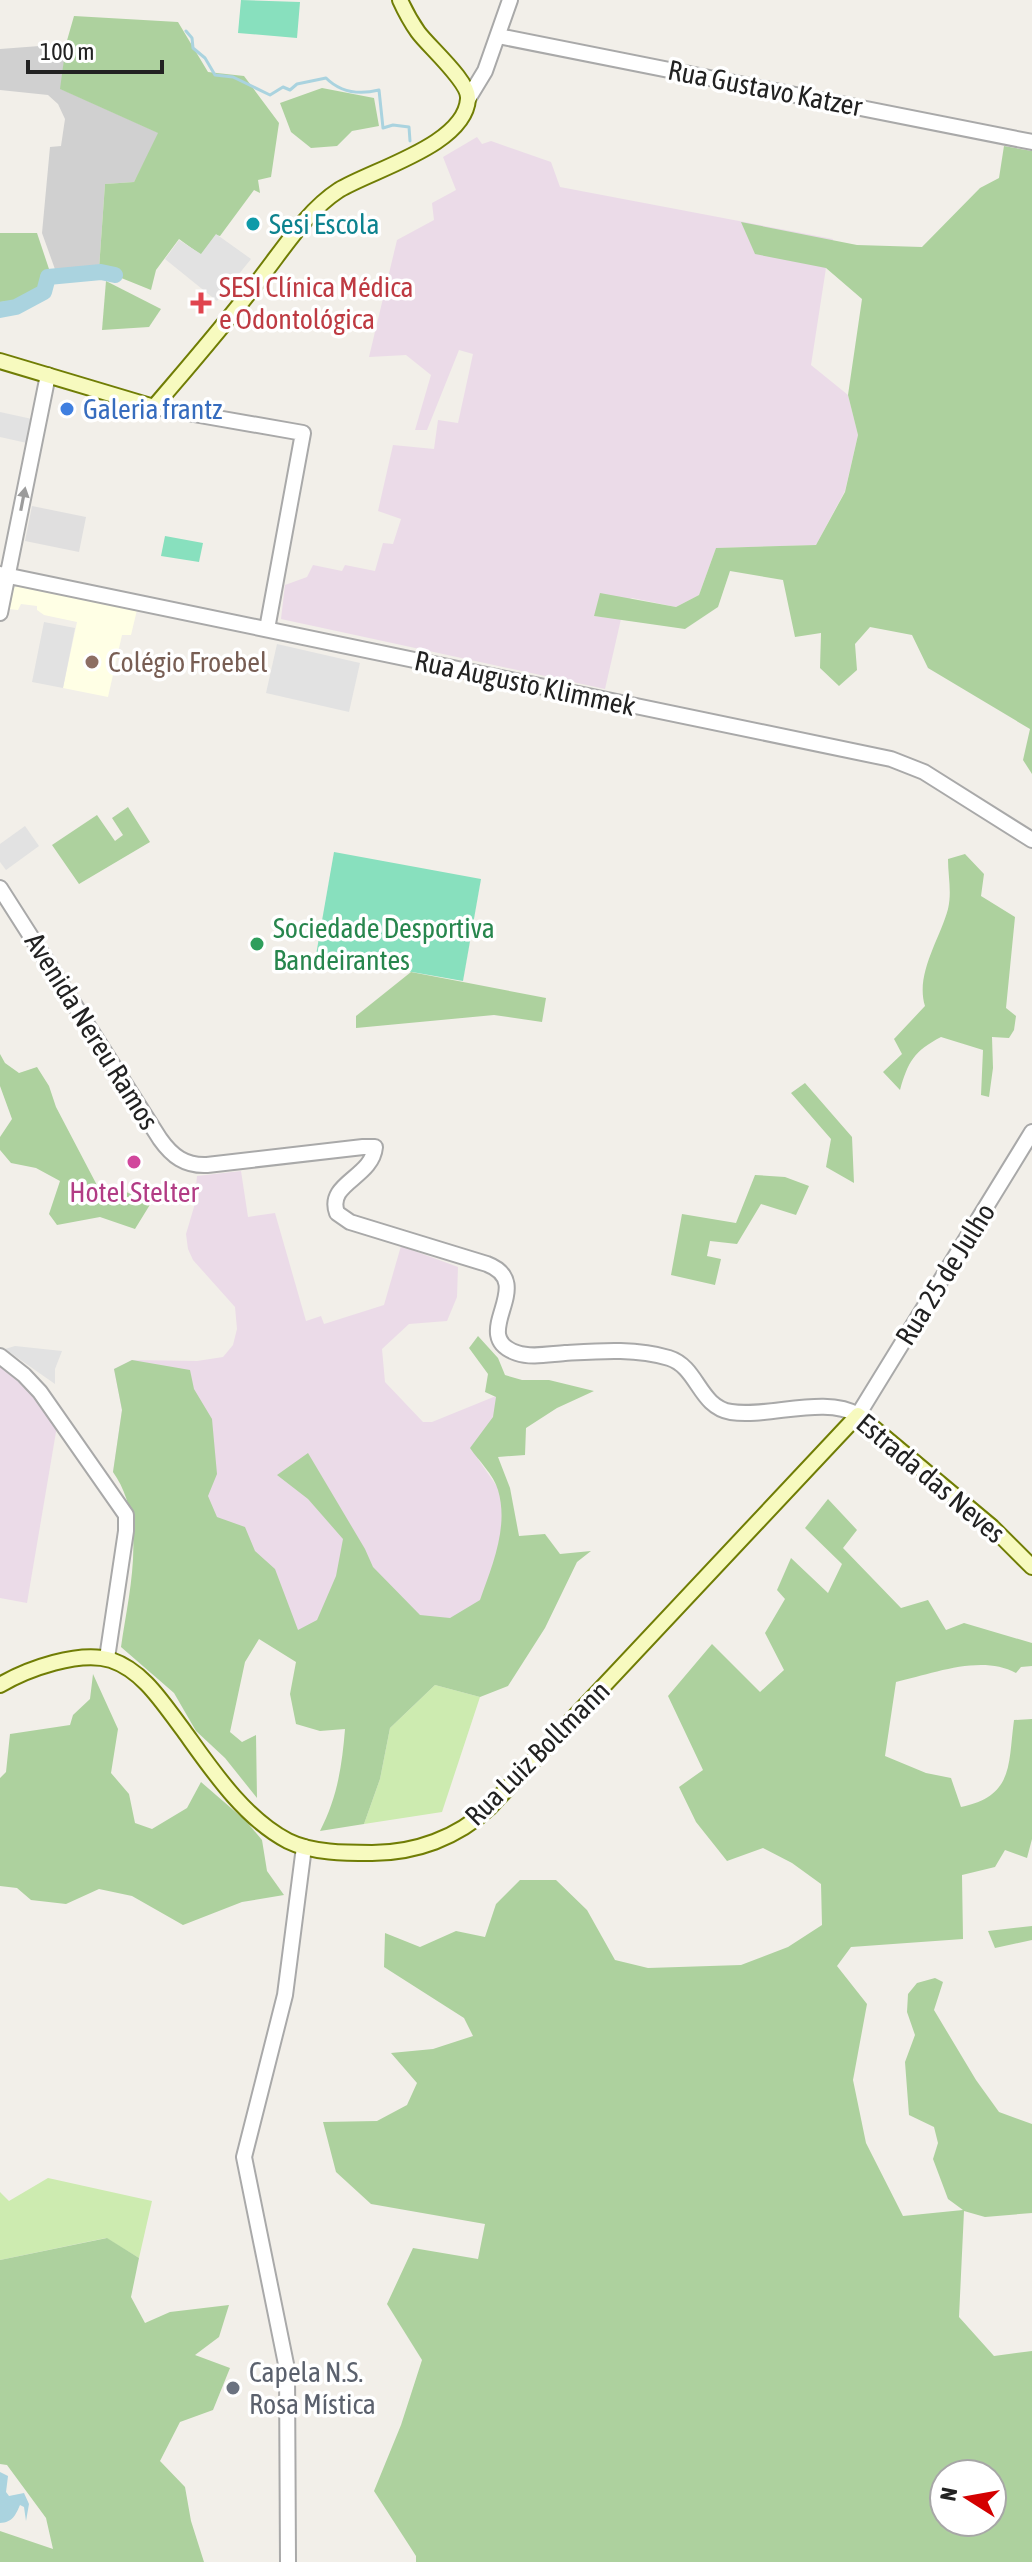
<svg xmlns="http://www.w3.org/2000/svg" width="1032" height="2562" font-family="'Asap Condensed',sans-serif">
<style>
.residential{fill:#e0dfdf}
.industrial{fill:#ebdbe8}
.education{fill:#ffffe5}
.religious{fill:#d0d0d0}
.grass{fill:#cdebb0}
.forest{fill:#add19e;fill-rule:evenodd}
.pitch{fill:#88e0be}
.parking{fill:#e2e2e2}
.water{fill:#aad3df}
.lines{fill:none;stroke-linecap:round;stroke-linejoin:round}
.stream{stroke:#aad3df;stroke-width:3}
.river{stroke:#aad3df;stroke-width:16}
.tertiary-casing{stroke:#a9a9a9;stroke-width:18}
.secondary-casing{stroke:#707d05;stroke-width:18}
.tertiary{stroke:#fff;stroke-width:14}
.secondary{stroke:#f7fabf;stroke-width:14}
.oneway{fill:#9c9c9c}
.culture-dot{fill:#0f9aa8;stroke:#fff;stroke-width:3}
.health-dot{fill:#e0444e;stroke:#fff;stroke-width:3}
.shop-dot{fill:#3f7fe0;stroke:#fff;stroke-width:3}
.education-dot{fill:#8d6e63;stroke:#fff;stroke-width:3}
.leisure-dot{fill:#2e9e5b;stroke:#fff;stroke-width:3}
.hotel-dot{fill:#d1479c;stroke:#fff;stroke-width:3}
.worship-dot{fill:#6b7280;stroke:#fff;stroke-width:3}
.labels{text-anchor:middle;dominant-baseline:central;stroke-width:7;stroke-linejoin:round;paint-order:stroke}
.street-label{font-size:28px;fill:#222;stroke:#fff}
.culture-label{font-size:28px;fill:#0d838f;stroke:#fff;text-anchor:start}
.health-label{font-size:28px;fill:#be3a42;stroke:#fff;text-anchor:start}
.shop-label{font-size:28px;fill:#366cbe;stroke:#fff;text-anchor:start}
.education-label{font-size:28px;fill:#785e54;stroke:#fff;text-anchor:start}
.leisure-label{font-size:28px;fill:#27864d;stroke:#fff;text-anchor:start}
.hotel-label{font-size:28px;fill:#b23c85;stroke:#fff}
.worship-label{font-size:28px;fill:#5b616d;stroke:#fff;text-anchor:start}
</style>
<rect width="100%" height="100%" fill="#f2efe9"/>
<polygon class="residential" points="32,506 86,517 79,552 25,541"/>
<g class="industrial">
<polygon points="477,137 482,144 491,141 551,162 560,187 833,239 826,268 811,365 848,395 858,435 845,491 816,545 716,548 699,595 676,607 632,598 594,616 621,619 605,689 281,619 285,585 307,577 313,565 342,571 345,565 375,571 383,543 393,544 401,519 378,511 393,445 434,449 438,420 458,423 473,354 459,350 427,430 415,430 431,375 406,355 369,357 397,240 434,220 432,203 456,190 443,157"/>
<polygon points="241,1171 248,1217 275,1213 306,1321 321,1316 324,1324 384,1305 401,1246 458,1267 457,1297 447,1321 409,1324 382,1349 385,1382 423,1422 432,1422 496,1396 512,1421 478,1459 498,1488 534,1570 478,1689 285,1646 133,1535 131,1510 123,1486 113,1472 122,1410 114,1369 132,1360 197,1361 223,1357 233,1345 237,1329 235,1307 193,1260 188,1249 186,1234 194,1207 197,1176"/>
<polygon points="0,1363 31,1393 57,1426 27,1603 0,1598"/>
</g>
<polygon class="education" points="18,586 137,610 131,635 122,635 108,697 63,688 77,622 44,615 37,610 37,606 21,604 18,610 9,609 11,593 13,588"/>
<polygon class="religious" points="66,44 61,89 159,133 134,182 105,184 99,269 56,272 42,233 50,147 61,146 65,119 58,104 48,95 0,90 0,49"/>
<g class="grass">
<polygon points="435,1685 480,1697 442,1812 364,1824 380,1779 390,1728"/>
<polygon points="48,2178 152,2201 139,2258 106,2238 0,2260 0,2192 9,2201"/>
</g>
<g class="forest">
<polygon points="74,16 178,22 208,72 244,76 279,123 271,177 258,180 260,193 254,190 220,236 216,235 201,255 179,239 156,270 151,290 99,269 105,184 134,182 158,133 60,89 66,44"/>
<polygon points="322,88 374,98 379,126 352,131 337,146 311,148 291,132 280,103"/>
<polygon points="1004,146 1032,151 1032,774 1023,760 1030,729 928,668 912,635 870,627 855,644 857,670 839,686 820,668 821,633 795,637 783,580 730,571 718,607 685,629 594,616 600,593 676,607 699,595 716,548 816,545 845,492 858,435 848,395 862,299 826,268 755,254 741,222 857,245 922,247 980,188 999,178"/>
<polygon points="0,233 37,233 49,269 41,274 39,287 17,301 0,302"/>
<polygon points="106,281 161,309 149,327 102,330"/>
<polygon points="128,807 150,842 79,884 52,845 97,815 115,841 123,835 112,818"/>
<path d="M 965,854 L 984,874 L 981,896 L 1015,917 L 1006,1008 L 1016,1016 L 1014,1030 L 1009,1038 L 992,1037 L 993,1068 L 989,1097 L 981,1095 L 983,1050 L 941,1037 C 914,1051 908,1062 900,1090 L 883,1072 L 902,1054 L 894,1039 L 925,1006 C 915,974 940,939 948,909 C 952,892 948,876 948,859 Z"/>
<polygon points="411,972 546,998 542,1022 494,1015 356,1028 356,1016"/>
<polygon points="0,1054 5,1063 19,1073 37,1067 49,1086 56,1107 100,1191 108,1196 115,1187 151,1203 135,1229 100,1217 57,1225 49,1214 60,1181 36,1168 11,1163 0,1150 0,1137 12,1119 0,1086"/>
<polygon points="805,1083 852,1137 854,1183 826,1167 831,1139 791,1093"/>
<polygon points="755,1175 785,1177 809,1186 796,1215 761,1204 737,1244 710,1241 707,1256 721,1259 715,1285 671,1275 682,1214 736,1223"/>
<path d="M 478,1336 L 498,1358 L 505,1375 L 522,1380 L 549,1380 L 594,1391 L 557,1408 L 526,1428 L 525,1455 L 498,1457 L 510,1488 L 519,1536 L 545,1534 L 560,1554 L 591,1551 L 577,1562 L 545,1628 L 508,1686 L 480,1697 L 435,1685 L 390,1728 L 380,1779 L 364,1824 L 320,1831 C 337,1798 342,1767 345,1729 L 320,1731 L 296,1724 L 290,1694 L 296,1662 L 259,1639 L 245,1662 L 230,1732 L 242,1742 L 256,1735 L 257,1798 L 225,1758 L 196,1731 L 174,1693 L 121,1647 C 129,1591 148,1522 113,1472 L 122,1410 L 114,1369 L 132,1360 L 190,1370 L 194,1389 L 212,1419 L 217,1474 L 208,1496 L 217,1517 L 245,1527 L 255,1551 L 275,1569 L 298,1630 L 317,1620 L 336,1576 L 343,1539 L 308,1499 L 277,1475 L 308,1453 L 365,1549 L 373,1567 L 420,1615 L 450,1618 L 480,1600 C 492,1566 509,1527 498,1490 C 494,1475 478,1460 470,1448 L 493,1417 L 496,1397 L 485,1392 L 488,1374 L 469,1348 Z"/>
<path d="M 828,1499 L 857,1530 L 843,1548 L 901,1608 L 928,1600 L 946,1630 L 964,1623 L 1032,1643 L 1032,1666 L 1021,1667 L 1016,1673 C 981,1654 932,1674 896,1682 L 885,1756 L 926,1773 L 951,1778 L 961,1807 C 1014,1796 1008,1765 1014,1720 L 1032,1719 L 1032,1839 L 1027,1858 L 1005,1850 L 995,1867 L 962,1875 L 963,1939 L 851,1947 L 837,1966 L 867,2004 L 853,2080 L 866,2143 L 903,2216 L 963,2210 L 948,2199 L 933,2159 L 938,2143 L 934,2127 L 909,2115 L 905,2062 L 915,2035 L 907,2012 L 908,1994 L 917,1983 L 935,1978 L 943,1982 L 934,2010 L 976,2080 L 999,2112 L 1032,2124 L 1032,2213 L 985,2217 L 964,2211 L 959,2317 L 994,2356 L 1032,2351 L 1032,2562 L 416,2562 L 416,2556 L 374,2491 L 401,2425 L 422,2360 L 387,2304 L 413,2248 L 478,2259 L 485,2224 L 371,2204 L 336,2172 L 323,2122 L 377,2121 L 407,2105 L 417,2083 L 391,2053 L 433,2049 L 473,2036 L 464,2018 L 384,1967 L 385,1933 L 420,1947 L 456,1931 L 485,1937 L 496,1904 L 520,1880 L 556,1880 L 587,1910 L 615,1960 L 648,1968 L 741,1965 L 788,1947 L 822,1925 L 821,1884 L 792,1863 L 763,1848 L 727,1861 L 696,1822 L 679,1787 L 703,1770 L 668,1696 L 712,1644 L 760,1692 L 784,1670 L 765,1633 L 785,1599 L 777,1590 L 791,1558 L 828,1593 L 842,1564 L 805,1528 ZM 944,2474 L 992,2474 L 992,2522 L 944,2522 Z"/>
<polygon points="93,1674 118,1729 111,1773 129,1794 135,1823 152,1829 187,1808 201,1782 246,1821 262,1840 267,1871 284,1895 242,1902 183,1925 132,1896 99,1889 66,1904 31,1900 17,1888 0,1886 0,1778 6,1772 10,1734 70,1725 73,1715 90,1699"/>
<polygon points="1032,1926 1032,1940 995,1948 988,1931"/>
<polygon points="107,2238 139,2258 131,2297 145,2323 170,2312 229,2305 219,2337 195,2355 230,2368 213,2410 180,2422 160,2461 185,2487 191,2521 204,2562 0,2562 0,2531 53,2549 46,2518 7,2465 0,2464 0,2260"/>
</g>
<g class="pitch">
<polygon points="241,0 300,2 297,38 238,33"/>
<polygon points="165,536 203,543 199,562 161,556"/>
<polygon points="334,852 481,879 463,981 316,955"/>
</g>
<g class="parking">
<polygon points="216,234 251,259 217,301 165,259 179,240 201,254"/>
<polygon points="0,412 32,419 27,443 0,437"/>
<polygon points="44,622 75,628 63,688 32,682"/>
<polygon points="277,644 360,663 349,712 266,693"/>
<polygon points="25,826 39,846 6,870 0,862 0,844"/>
<polygon points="15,1346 62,1351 55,1369 55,1384 5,1349"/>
</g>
<path class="water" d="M 0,2472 L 8,2476 L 6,2492 L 9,2496 L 24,2493 L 29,2504 L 26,2521 L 24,2507 L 20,2505 C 15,2516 13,2522 0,2523 Z"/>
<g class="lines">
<path class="stream" d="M 186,31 L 192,38 L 193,48 L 205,58 L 215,75 L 233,77 L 270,95 L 283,87 L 290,90 L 297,84 L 326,78 C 340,92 359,95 379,90 L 383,128 L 393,125 L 409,127 L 410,141"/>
<polyline class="river" points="0,310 16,307 44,292 48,277 101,272 115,275"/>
<g class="tertiary-casing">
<g id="tertiary">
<polyline points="498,36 1032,142"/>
<polyline points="468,99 485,71 510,0"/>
<polyline points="154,407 303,433 267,629"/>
<polyline points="0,574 891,759 924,772 1032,840"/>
<polyline points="0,613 48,375"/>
<path d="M 0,888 L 160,1139 C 172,1156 185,1166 207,1165 L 363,1147 L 375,1147 C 372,1178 326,1183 337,1213 L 350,1222 L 487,1264 C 539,1284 466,1336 517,1353 C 531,1358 550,1354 565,1353 C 599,1351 636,1348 669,1358 C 698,1367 699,1407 731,1412 C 768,1418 826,1395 858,1415 L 1032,1132"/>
<polyline points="0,1356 24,1375 40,1392 126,1515 126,1531 107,1658"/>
<polyline points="288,2562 287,2369 244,2157 285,1995 304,1847"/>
</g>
</g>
<g class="secondary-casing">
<g id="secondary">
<path d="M 0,361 L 154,407 C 188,367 223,327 255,285 C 281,253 305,212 339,190 C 374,169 465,145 468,99 C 470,82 428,46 418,32 C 411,22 405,11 400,0"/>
<path d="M 0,1685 C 27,1669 80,1650 111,1660 C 144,1671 164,1705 184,1731 C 212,1770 244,1818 288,1841 C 312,1853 346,1853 372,1853 C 415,1853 457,1838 489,1808 L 858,1415 L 992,1527 L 1032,1567"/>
</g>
</g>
<use href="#tertiary" class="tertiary"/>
<use href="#secondary" class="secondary"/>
</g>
<defs><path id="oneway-solid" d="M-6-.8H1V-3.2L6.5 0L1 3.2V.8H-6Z" transform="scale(2)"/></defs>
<use class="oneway" href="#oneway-solid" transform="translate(23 499) rotate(-79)"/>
<circle class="culture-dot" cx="253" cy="224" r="8"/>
<path class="health-dot" d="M197 291h8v8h8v8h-8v8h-8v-8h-8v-8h8z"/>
<circle class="shop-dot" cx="67" cy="409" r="8"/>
<circle class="education-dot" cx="92" cy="662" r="8"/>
<circle class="leisure-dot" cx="257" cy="944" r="8"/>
<circle class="hotel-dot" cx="134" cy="1162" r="8"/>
<circle class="worship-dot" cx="233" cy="2388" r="8"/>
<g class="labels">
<g class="street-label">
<text transform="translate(765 88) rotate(11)">Rua Gustavo Katzer</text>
<text transform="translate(525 683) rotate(12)">Rua Augusto Klimmek</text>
<text transform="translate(92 1031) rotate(58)">Avenida Nereu Ramos</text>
<text transform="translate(945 1274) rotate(-58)">Rua 25 de Julho</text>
<text transform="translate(931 1478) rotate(40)">Estrada das Neves</text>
<text transform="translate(537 1753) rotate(-45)">Rua Luiz Bollmann</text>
</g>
<g class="culture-label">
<text x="269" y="224">Sesi Escola</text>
</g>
<g class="health-label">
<text x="219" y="287">SESI Clínica Médica<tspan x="219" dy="32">e Odontológica</tspan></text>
</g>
<g class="shop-label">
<text x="83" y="409">Galeria frantz</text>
</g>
<g class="education-label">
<text x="108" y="662">Colégio Froebel</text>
</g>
<g class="leisure-label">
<text x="273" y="928">Sociedade Desportiva<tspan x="273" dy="32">Bandeirantes</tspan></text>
</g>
<g class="hotel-label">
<text x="134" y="1192">Hotel Stelter</text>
</g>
<g class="worship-label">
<text x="249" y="2372">Capela N.S.<tspan x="249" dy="32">Rosa Mística</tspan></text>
</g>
</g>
<g transform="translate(968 2498) rotate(281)"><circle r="38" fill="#ffffff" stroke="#a7a7a7" stroke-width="2"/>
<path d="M0-6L14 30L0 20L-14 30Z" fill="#d40000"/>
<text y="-12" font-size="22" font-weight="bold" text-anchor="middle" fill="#222222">N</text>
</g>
<path d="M28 60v12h134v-12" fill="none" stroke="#222222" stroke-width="4"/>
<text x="40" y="60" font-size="24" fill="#222222" stroke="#ffffff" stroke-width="6" paint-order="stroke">100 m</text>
</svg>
